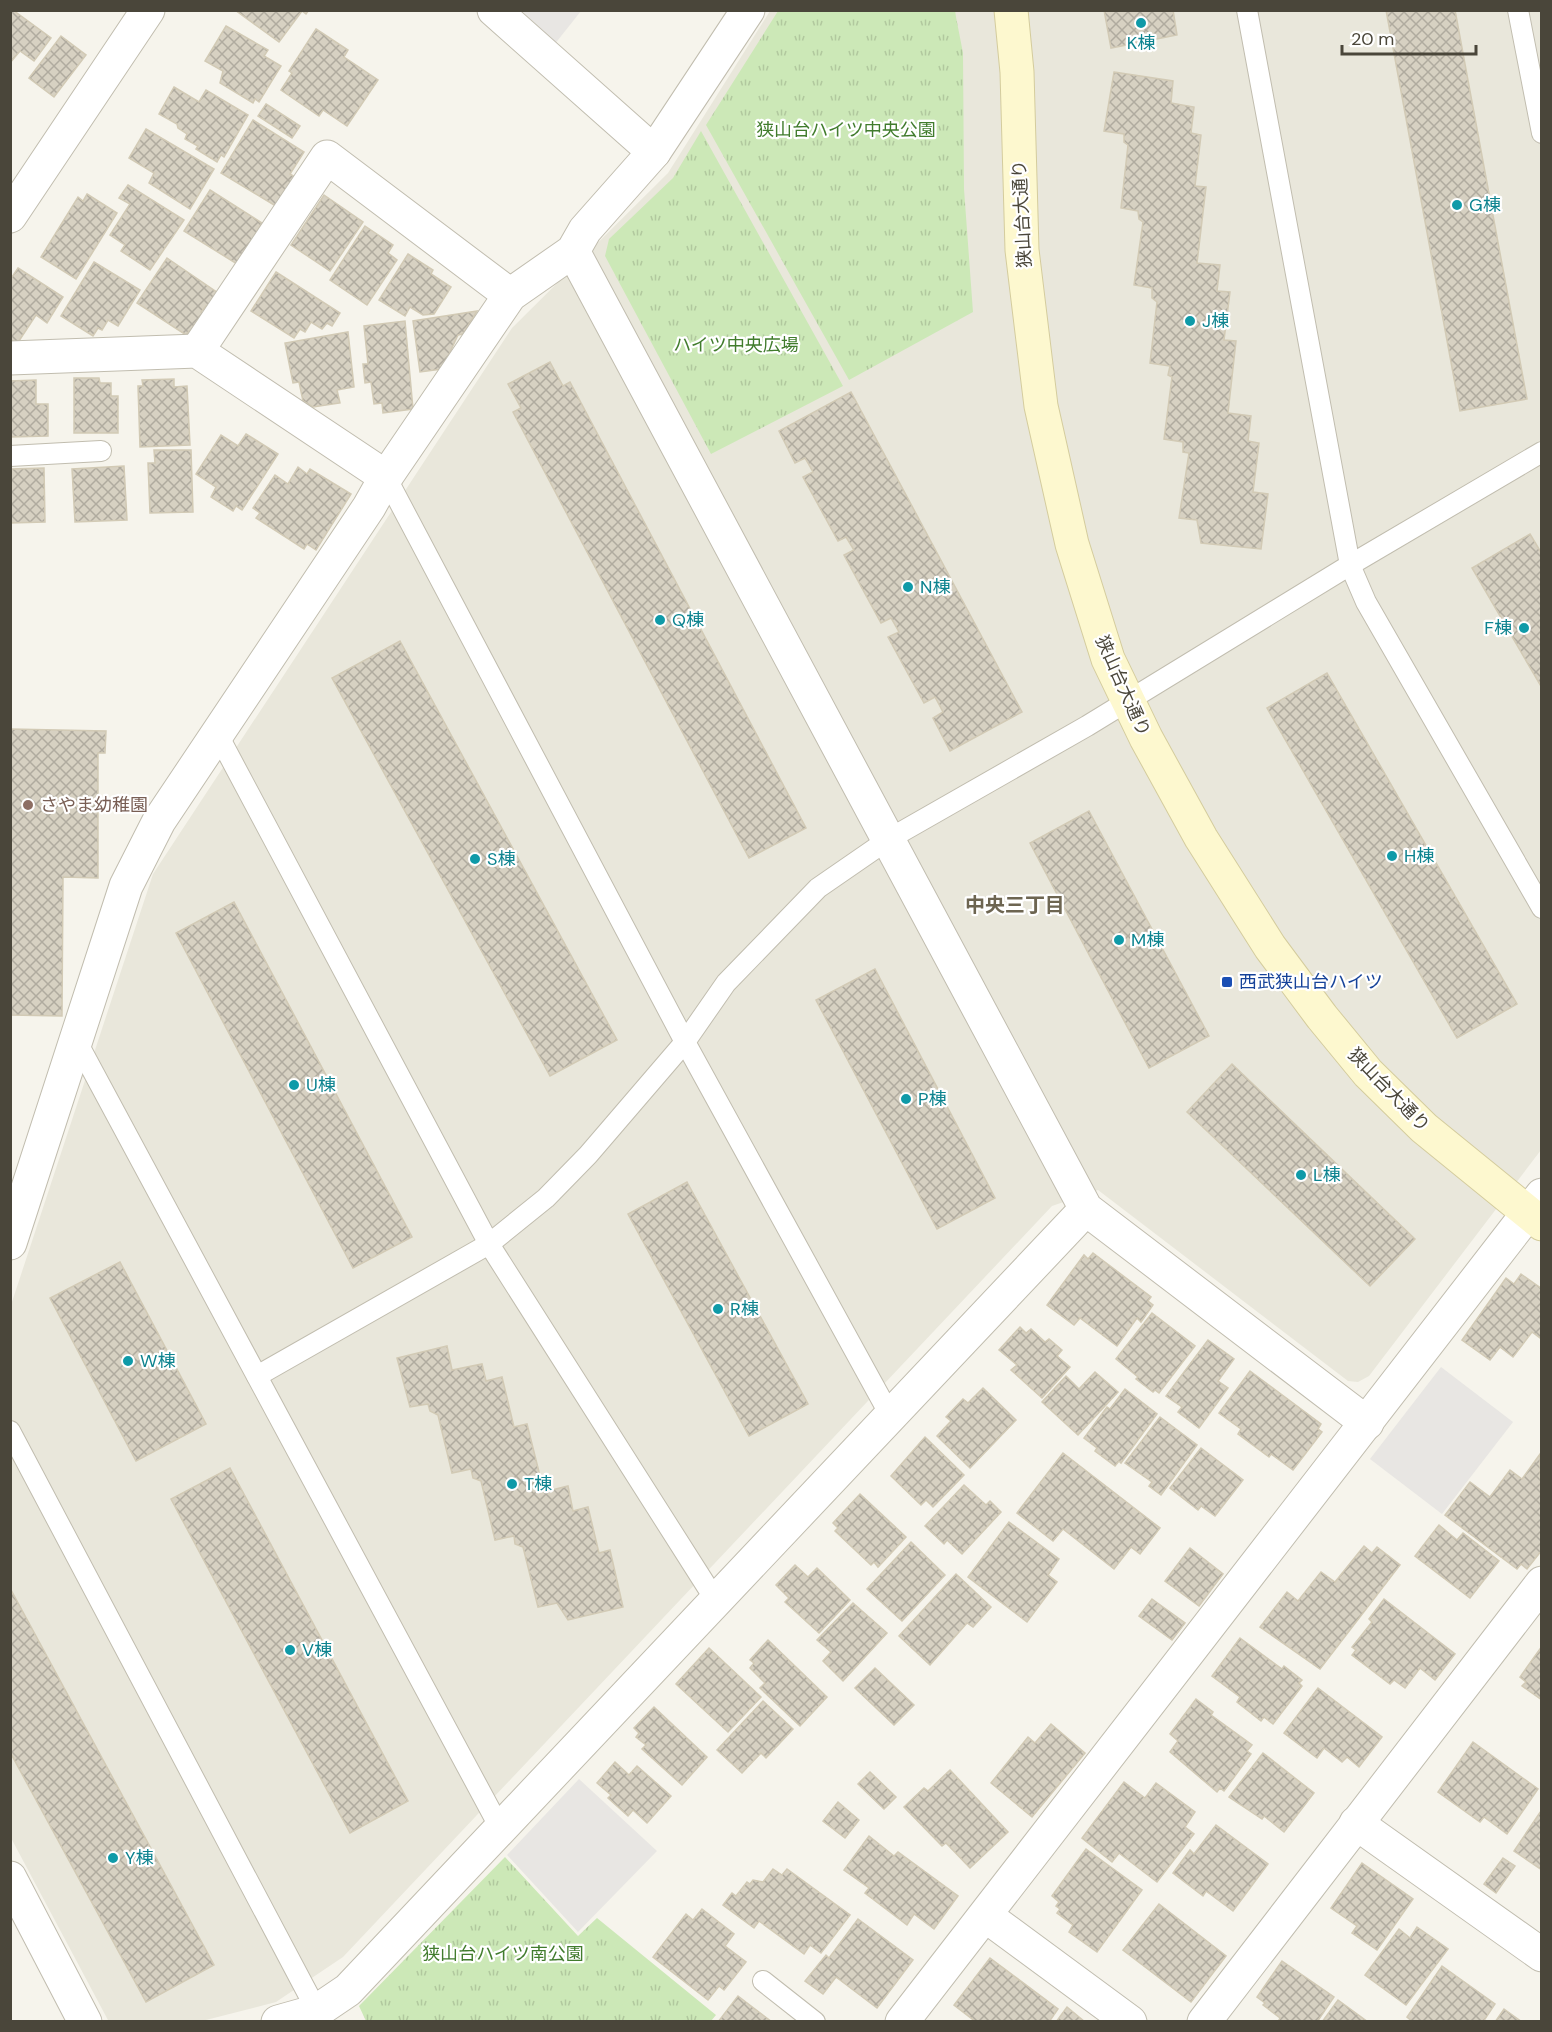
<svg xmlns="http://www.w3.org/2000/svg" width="1552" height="2032" font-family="'DM Sans','Noto Sans JP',sans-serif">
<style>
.residential{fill:#e9e7db}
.park{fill:url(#park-tufts)}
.parking{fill:#e8e6e3}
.building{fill:url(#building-cross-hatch);stroke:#d2cab5;stroke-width:1.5}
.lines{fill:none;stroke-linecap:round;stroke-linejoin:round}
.lane-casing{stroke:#c1bdaf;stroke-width:22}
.street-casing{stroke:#c1bdaf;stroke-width:35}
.secondary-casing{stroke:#d4cc9d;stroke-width:35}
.lane{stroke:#fff;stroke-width:20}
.street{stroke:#fff;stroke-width:33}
.secondary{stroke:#fdf8cf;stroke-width:33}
.culture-dot{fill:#0f9aa8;stroke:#fff;stroke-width:2}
.education-dot{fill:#8d6e63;stroke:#fff;stroke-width:2}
.transit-dot{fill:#1a4fb4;stroke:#fff;stroke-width:2}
.labels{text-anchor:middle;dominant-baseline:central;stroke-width:4.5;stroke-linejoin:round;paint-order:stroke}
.culture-label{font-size:18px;fill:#0d838f;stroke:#fff;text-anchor:start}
.park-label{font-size:18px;fill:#417c2d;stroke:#fff}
.street-label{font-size:18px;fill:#4a463a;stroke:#fff}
.education-label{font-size:18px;fill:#785e54;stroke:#fff;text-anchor:start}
.transit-label{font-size:18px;fill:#164399;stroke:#fff;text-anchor:start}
.neighbourhood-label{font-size:20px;font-weight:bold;fill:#6d6551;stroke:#fff}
</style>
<defs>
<pattern id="park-tufts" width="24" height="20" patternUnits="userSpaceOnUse" patternTransform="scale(1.5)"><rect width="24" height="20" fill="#cce8b7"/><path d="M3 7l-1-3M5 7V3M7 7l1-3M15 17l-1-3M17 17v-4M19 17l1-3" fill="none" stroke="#b1c89e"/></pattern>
<pattern id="building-cross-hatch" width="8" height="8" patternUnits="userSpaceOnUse" patternTransform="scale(1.5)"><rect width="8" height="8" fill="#d7d1c2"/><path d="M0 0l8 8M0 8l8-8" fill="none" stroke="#b0ab9f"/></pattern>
</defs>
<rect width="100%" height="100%" fill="#f6f4ec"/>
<polygon class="residential" points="770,11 1541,11 1541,1150 1369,1376 1358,1382 1348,1381 1098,1190 1052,1206 343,1957 276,2002 202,2021 109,2022 11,1838 10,1308 153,874 512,328 668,173"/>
<g class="park">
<polygon points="778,11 955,10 956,17 963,53 964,189 973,312 849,380 706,125"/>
<polygon points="701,131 843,386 711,454 605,256 609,239 673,178"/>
<polygon points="505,1857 578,1936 597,1918 716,2015 711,2021 366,2021 359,2006"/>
</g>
<g class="parking">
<polygon points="519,11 581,11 554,45"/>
<polygon points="1441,1367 1513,1422 1442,1514 1370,1459"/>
<polygon points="579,1779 657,1851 578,1932 507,1855"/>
</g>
<g class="building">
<polygon points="13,10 51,38 34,61 20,51 10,63 10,13"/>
<polygon points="235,10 309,10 306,14 302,11 279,42"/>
<polygon points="1104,10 1173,10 1177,35 1111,48"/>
<polygon points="1386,10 1455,10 1527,399 1460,411"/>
<polygon points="226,26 268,50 264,56 281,66 259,102 255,99 253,103 220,83 223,71 205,61"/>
<polygon points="316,29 348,50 344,57 378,80 347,126 323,110 319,116 281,90 292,73 289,71"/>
<polygon points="61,36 86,55 54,97 29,78"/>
<polygon points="1114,72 1173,81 1171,103 1194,107 1191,133 1201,135 1195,186 1206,187 1197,263 1220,265 1217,291 1230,292 1224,340 1236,341 1228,413 1251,416 1248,441 1259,443 1253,492 1268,494 1261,549 1201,543 1197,520 1179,518 1189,453 1183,452 1183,442 1164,439 1172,377 1168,375 1170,366 1150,363 1157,302 1152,298 1152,288 1134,285 1143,222 1139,219 1138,211 1121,208 1128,145 1124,142 1124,134 1104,131"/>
<polygon points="174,87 199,102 206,90 248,115 224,157 221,155 217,162 196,149 198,146 185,139 187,134 178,128 177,124 159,114"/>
<polygon points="266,104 300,126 292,138 258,116"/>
<polygon points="253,120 304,152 290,174 298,179 279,208 221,173"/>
<polygon points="146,129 214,169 190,209 149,183 154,173 129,158"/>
<polygon points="128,185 184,220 150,270 121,251 125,245 110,235 130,204 119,198"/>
<polygon points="210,190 262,223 237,264 184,231"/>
<polygon points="87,194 117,213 76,279 41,257 78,197 83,201"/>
<polygon points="324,195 363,222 330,271 291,245"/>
<polygon points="365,226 393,245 388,253 397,260 367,305 330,280"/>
<polygon points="408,254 433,270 431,274 451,287 434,314 423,315 410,307 405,316 379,300"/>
<polygon points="167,258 221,295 212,310 206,306 201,312 205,314 192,332 189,331 186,335 137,303"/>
<polygon points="94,262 140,290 118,326 108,320 102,330 98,328 93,336 61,316"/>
<polygon points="18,268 63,297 47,323 36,315 17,344 12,341 10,343 10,280"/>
<polygon points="276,272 340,313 332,326 327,323 322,329 311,322 305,332 300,329 294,338 251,311"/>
<polygon points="477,311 463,334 458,335 442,369 420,372 413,321"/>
<polygon points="405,321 413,409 383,413 382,403 374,404 371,382 365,383 363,364 368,364 364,326"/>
<polygon points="348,332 354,387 337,390 340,403 313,407 303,401 299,382 293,383 285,343"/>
<polygon points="550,362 563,386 570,382 806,828 749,858 513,412 521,408 508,384"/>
<polygon points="74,378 99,378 100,383 111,383 111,396 118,396 118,433 74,433"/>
<polygon points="174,379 174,387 187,386 190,445 140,447 138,386 143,386 142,380"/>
<polygon points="36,380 36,404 48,404 48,436 10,437 10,381"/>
<polygon points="851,392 1022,712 950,751 933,718 943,712 935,697 924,703 888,637 899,632 891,618 881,623 844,555 854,550 846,537 838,541 803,477 813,472 805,458 795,463 779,431"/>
<polygon points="246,434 278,454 242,510 236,506 233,511 211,497 216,487 196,474 221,435 238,446"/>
<polygon points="154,450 191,450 193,512 150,513 148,463 155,463"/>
<polygon points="124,466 127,520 75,522 72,469"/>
<polygon points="298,467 307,474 310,469 351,494 316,550 307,544 304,549 256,518 260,513 253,508 275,475 288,484"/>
<polygon points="44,468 45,522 10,523 10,469"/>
<polygon points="1530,534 1542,554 1542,688 1472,568"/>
<polygon points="400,641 617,1040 550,1076 332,678"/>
<polygon points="1327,673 1517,1004 1457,1038 1267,708"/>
<polygon points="10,729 106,731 105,753 98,753 98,878 63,877 62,1016 10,1015"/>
<polygon points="1089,811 1209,1036 1149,1068 1030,843"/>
<polygon points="234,902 412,1237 353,1268 176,933"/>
<polygon points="875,969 995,1198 937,1229 816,1000"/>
<polygon points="1232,1064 1415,1239 1370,1286 1187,1112"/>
<polygon points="687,1182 808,1404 749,1436 628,1214"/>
<polygon points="1093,1253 1151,1297 1148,1301 1153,1305 1141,1322 1137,1318 1117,1346 1080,1318 1074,1325 1047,1305 1084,1255 1088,1259"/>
<polygon points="120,1262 206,1424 136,1461 50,1298"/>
<polygon points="1521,1274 1542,1289 1542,1335 1540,1338 1532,1332 1513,1357 1500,1347 1490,1360 1462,1340 1506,1278 1514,1284"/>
<polygon points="1152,1313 1195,1346 1159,1393 1155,1390 1153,1392 1136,1379 1138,1377 1116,1359"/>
<polygon points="1020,1327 1026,1333 1031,1329 1045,1342 1049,1339 1062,1350 1057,1356 1070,1367 1042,1398 1011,1370 1017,1365 999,1350"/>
<polygon points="1208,1340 1234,1359 1218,1381 1228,1388 1199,1428 1178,1412 1182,1407 1166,1396"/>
<polygon points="447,1346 452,1370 482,1364 486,1381 502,1377 514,1427 527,1424 544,1492 568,1486 573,1511 588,1507 599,1553 610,1550 623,1607 568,1620 557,1603 538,1607 523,1547 515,1544 514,1536 495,1540 481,1481 473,1478 471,1469 452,1473 438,1415 430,1411 428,1404 410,1407 397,1358"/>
<polygon points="1250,1371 1321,1424 1318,1429 1322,1432 1293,1470 1271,1454 1269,1457 1238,1434 1241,1429 1219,1413"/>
<polygon points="1095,1372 1118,1392 1078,1435 1042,1402 1066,1376 1079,1389"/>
<polygon points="983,1388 1016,1420 970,1468 937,1436 951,1421 946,1417 963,1399 968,1403"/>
<polygon points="1125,1389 1157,1414 1121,1463 1119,1461 1115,1466 1095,1451 1097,1448 1084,1438 1107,1407 1110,1409"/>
<polygon points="1160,1417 1197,1445 1161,1495 1149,1486 1152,1482 1125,1463"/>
<polygon points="925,1437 964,1475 933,1507 926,1500 921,1505 891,1476"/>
<polygon points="1201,1448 1243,1480 1215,1516 1201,1506 1198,1510 1170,1488"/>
<polygon points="1063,1453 1160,1528 1140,1554 1131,1547 1114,1569 1063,1529 1053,1541 1017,1513"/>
<polygon points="1540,1454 1542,1550 1527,1569 1521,1564 1517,1569 1445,1515 1470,1482 1490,1497 1510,1470 1522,1479"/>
<polygon points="230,1468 408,1801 350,1833 171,1499"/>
<polygon points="964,1485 986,1505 990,1501 1001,1512 962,1554 947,1540 944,1544 925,1526"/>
<polygon points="860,1494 906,1537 878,1567 874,1562 871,1565 835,1531 838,1528 833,1523"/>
<polygon points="1009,1522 1059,1559 1048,1575 1057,1582 1027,1622 968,1577"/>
<polygon points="1439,1525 1457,1540 1463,1533 1499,1561 1470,1598 1415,1556"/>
<polygon points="911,1542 945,1575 902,1621 867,1589"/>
<polygon points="1364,1546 1372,1553 1377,1547 1400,1565 1320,1669 1260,1627 1287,1592 1298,1601 1321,1572 1335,1582"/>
<polygon points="1190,1548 1223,1574 1199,1606 1165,1581"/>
<polygon points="795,1565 808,1577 817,1568 850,1600 819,1633 785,1602 789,1598 776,1585"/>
<polygon points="956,1574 991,1607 973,1627 967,1623 930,1665 899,1636"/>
<polygon points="10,1588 214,1965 146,2002 10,1752"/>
<polygon points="1152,1599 1185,1623 1172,1640 1139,1616"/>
<polygon points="1384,1599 1455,1654 1435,1680 1420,1668 1405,1688 1394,1680 1390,1684 1352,1655 1356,1650 1352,1647 1372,1622 1369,1619"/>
<polygon points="853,1603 887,1633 843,1681 823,1661 831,1652 817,1640"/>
<polygon points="1240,1638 1282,1669 1284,1666 1302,1680 1299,1683 1302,1686 1273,1724 1264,1717 1261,1721 1237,1702 1240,1697 1212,1676"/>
<polygon points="768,1640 827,1697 800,1726 760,1688 765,1683 750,1668 754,1663 750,1660"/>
<polygon points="1542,1646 1542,1700 1522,1686 1526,1682 1520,1677"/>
<polygon points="709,1648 761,1697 728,1732 676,1684"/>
<polygon points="875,1668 914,1705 894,1725 855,1688"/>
<polygon points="1318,1688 1382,1737 1359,1767 1347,1757 1342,1762 1324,1748 1317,1758 1284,1733"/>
<polygon points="1196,1699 1213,1712 1211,1715 1252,1745 1247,1751 1251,1754 1224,1791 1220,1788 1217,1792 1170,1752 1178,1741 1170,1734"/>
<polygon points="763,1701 793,1729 766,1758 761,1753 742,1773 717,1750"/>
<polygon points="654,1707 707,1757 682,1785 642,1749 646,1745 636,1737 639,1733 634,1728"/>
<polygon points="1051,1724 1085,1753 1032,1817 991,1783 1028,1737 1035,1743"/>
<polygon points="1473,1742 1538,1789 1507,1834 1484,1817 1480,1822 1438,1792"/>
<polygon points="1263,1753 1314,1793 1284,1832 1264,1816 1262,1819 1229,1797"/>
<polygon points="615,1762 629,1775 637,1766 671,1796 647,1823 633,1810 628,1816 608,1798 611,1795 597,1783"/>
<polygon points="950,1770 1008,1832 970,1868 946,1843 942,1846 904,1807 924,1788 928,1791"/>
<polygon points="870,1772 896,1797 884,1809 858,1784"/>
<polygon points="1124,1782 1145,1798 1156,1783 1195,1812 1185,1827 1194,1834 1157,1882 1119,1853 1112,1862 1082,1838"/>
<polygon points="838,1802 859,1820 845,1838 823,1821"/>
<polygon points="1541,1811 1542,1812 1542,1870 1514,1851"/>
<polygon points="1216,1825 1268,1864 1233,1911 1206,1891 1203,1896 1173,1873 1190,1850 1194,1854"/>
<polygon points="869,1836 894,1856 898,1852 958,1896 934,1929 914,1914 907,1925 865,1893 869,1888 844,1870"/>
<polygon points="1086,1849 1142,1890 1097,1952 1069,1932 1073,1925 1057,1913 1060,1909 1056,1906 1059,1902 1052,1896"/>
<polygon points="1503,1858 1515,1866 1496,1893 1484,1884"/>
<polygon points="1362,1863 1413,1899 1377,1950 1352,1933 1357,1926 1331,1908"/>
<polygon points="773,1869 782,1875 787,1869 850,1915 821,1953 810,1945 804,1954 759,1921 754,1928 723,1905 732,1893 736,1896 747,1882 750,1884 753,1880 763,1882"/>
<polygon points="1159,1904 1226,1956 1191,2002 1123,1950"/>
<polygon points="702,1909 734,1934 725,1946 746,1962 724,1990 719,1986 708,2000 653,1957 686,1914 693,1920"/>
<polygon points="858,1919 913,1960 877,2008 836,1977 823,1994 805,1981 826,1955 829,1958"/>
<polygon points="1417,1927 1448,1949 1406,2005 1365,1975 1399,1929 1410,1938"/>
<polygon points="990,1958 1058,2009 1049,2022 976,2022 954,2005"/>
<polygon points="1282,1961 1334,1997 1317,2022 1278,2022 1280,2018 1263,2005 1265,2003 1257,1997"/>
<polygon points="1442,1966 1495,2004 1483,2022 1413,2022 1407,2017"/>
<polygon points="738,1996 772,2022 718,2022"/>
<polygon points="1338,2000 1368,2022 1322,2022"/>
<polygon points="1067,2007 1085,2022 1056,2022"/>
<polygon points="1504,2009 1522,2022 1495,2022"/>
</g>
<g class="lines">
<g class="lane-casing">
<g id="lane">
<polyline points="1247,10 1350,565 1366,602 1542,908"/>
<polyline points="1518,10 1542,133"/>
<polyline points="10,456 101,451"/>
<polyline points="386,477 685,1042 891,1417"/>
<polyline points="218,735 489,1244 716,1601"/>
<polyline points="76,1040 500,1828"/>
<polyline points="257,1376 489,1244 546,1198 588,1155 685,1042 726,983 818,888 889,839 1087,726 1350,565 1542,452"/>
<polyline points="10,1431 317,2011"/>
<polyline points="763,1981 815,2022"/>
</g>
</g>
<g class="street-casing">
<g id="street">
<polyline points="494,10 654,152"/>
<polyline points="10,216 148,10"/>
<polyline points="573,251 1086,1209 1367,1423"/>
<polyline points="197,351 327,157 510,295"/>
<polyline points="10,358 197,351 386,477"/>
<polyline points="10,1243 126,886 159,821 369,507 386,477 510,295 573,251 585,230 654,152 748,10"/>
<polyline points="1356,1823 1542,1955"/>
<polyline points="10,1878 85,2022"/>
<polyline points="986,1916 1130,2022"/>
<polyline points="278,2022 317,2011 348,1990 1086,1209"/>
<polyline points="902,2022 1542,1195"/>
<polyline points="1204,2022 1542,1583"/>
</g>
</g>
<g class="secondary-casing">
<polyline id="secondary" points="1011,10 1017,72 1022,250 1041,406 1072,544 1108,659 1146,738 1201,838 1270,947 1322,1017 1368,1073 1424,1128 1542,1224"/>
</g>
<use href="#lane" class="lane"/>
<use href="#street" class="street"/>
<use href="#secondary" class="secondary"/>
</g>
<g class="culture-dot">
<circle cx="1141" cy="23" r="6"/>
<circle cx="1457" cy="205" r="6"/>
<circle cx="1190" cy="321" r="6"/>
<circle cx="908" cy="587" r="6"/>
<circle cx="660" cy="620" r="6"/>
<circle cx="1524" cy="628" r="6"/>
<circle cx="1392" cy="856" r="6"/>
<circle cx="475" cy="859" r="6"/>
<circle cx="1119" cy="940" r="6"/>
<circle cx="294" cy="1085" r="6"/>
<circle cx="906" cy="1099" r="6"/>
<circle cx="1301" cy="1175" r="6"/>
<circle cx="718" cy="1309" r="6"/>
<circle cx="128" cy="1361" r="6"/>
<circle cx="512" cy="1484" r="6"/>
<circle cx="290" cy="1650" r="6"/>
<circle cx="113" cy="1858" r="6"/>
</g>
<circle class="education-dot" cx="28" cy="805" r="6"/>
<rect class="transit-dot" x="1221" y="976" width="12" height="12" rx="3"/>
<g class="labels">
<g class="culture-label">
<text x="1141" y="43" text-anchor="middle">K棟</text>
<text x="1469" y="205">G棟</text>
<text x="1202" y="321">J棟</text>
<text x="920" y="587">N棟</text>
<text x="672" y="620">Q棟</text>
<text x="1512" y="628" text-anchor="end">F棟</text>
<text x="1404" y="856">H棟</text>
<text x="487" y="859">S棟</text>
<text x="1131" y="940">M棟</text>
<text x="306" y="1085">U棟</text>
<text x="918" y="1099">P棟</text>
<text x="1313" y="1175">L棟</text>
<text x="730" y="1309">R棟</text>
<text x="140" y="1361">W棟</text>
<text x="524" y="1484">T棟</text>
<text x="302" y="1650">V棟</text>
<text x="125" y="1858">Y棟</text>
</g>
<g class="park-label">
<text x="846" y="130">狭山台ハイツ中央公園</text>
<text x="736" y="345">ハイツ中央広場</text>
<text x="503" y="1954">狭山台ハイツ南公園</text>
</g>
<g class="street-label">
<text transform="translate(1022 214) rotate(-93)">狭山台大通り</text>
<text transform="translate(1123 686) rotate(66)">狭山台大通り</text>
<text transform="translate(1389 1090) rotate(46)">狭山台大通り</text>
</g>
<g class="education-label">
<text x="40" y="805">さやま幼稚園</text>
</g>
<g class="transit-label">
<text x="1239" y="982">西武狭山台ハイツ</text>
</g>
<g class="neighbourhood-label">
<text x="1015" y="905">中央三丁目</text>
</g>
</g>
<rect width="1552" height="2032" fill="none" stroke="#4a463a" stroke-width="24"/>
<path d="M1342 45v9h134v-9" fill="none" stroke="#4a463a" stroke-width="3"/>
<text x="1351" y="45" font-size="18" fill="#4a463a" stroke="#ffffff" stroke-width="4.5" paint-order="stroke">20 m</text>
</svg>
